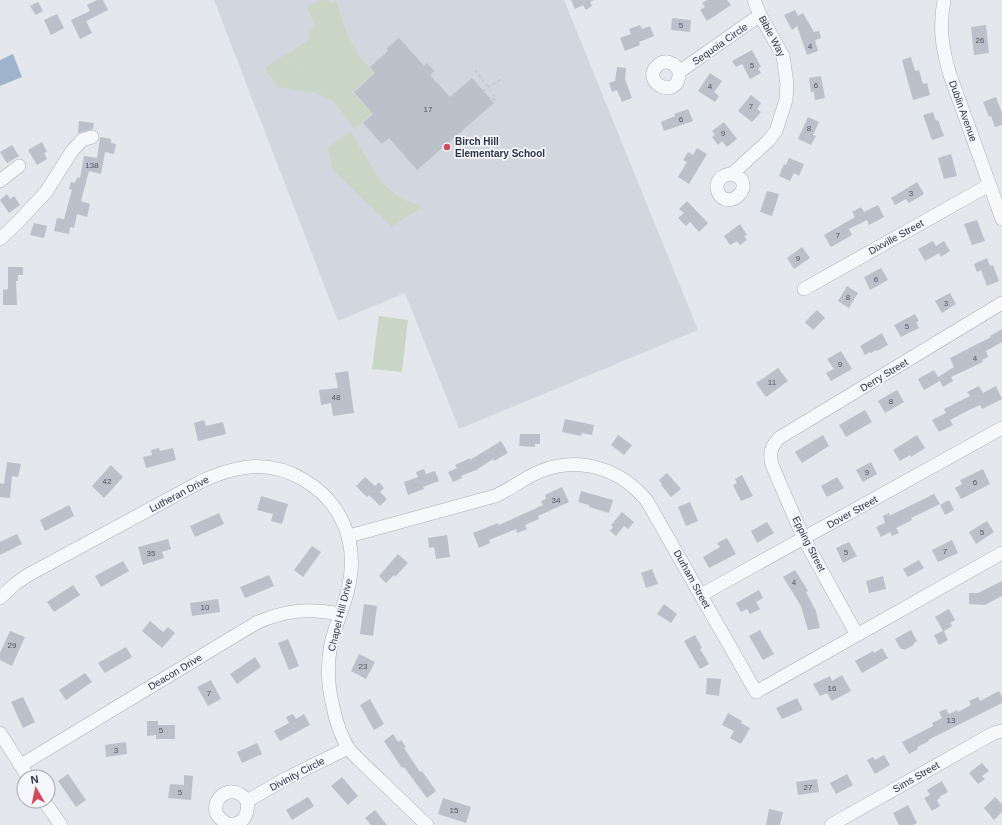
<svg xmlns="http://www.w3.org/2000/svg" width="1002" height="825" font-family="Helvetica,sans-serif">
<style>
.built{fill:#d2d6de}
.green{fill:#c9d6c5}
.water{fill:#9fb4cc}
.building{fill:#bbc0ca}
.lines{fill:none;stroke-linecap:round;stroke-linejoin:round}
.minor-casing{stroke:#a9aeb7;stroke-width:14}
.path{stroke:#c2c5cb;stroke-width:1.5;stroke-dasharray:3 3;stroke-linecap:butt}
.minor{stroke:#f7f8fa;stroke-width:13}
.poi-dot{fill:#d1495b;stroke:#f4f6f9;stroke-width:1.5}
.labels{text-anchor:middle;dominant-baseline:central;stroke-width:3.5;stroke-linejoin:round;paint-order:stroke}
.number-label{font-size:8px;fill:#4f5766}
.street-label{font-size:10px;fill:#2b3445;stroke:#f4f6f9}
.poi-label{font-size:10px;font-weight:bold;fill:#2b3445;stroke:#f4f6f9;text-anchor:start}
</style>
<rect width="100%" height="100%" fill="#e4e7ec"/>
<polygon class="built" points="214,0 564,0 698,330 459,429 405,293 338,321"/>
<g class="green">
<polygon points="322,0 328,0 330,3 336,1 347,34 357,53 374,73 352,92 372,113 355,129 333,101 316,93 278,87 265,68 287,53 299,70 306,64 299,69 288,54 311,38 308,33 316,26 307,7"/>
<polygon points="351,132 381,182 400,198 421,207 392,227 333,170 328,147"/>
<polygon points="379,316 408,320 402,372 372,369"/>
</g>
<polygon class="water" points="13,54 22,77 0,86 0,60"/>
<g class="building">
<polygon points="97,0 103,0 108,10 86,21 92,33 80,39 71,20 90,11 87,5"/>
<polygon points="571,0 594,0 590,2 592,6 586,10 583,5 575,9"/>
<polygon points="707,0 727,0 731,5 707,21 700,10 705,7 702,3"/>
<polygon points="38,2 43,11 36,15 30,6"/>
<polygon points="795,10 798,16 803,13 814,32 819,31 821,38 815,40 818,51 807,55 797,26 792,30 784,15"/>
<polygon points="57,14 64,28 51,35 44,20"/>
<polygon points="672,18 691,20 690,32 671,30"/>
<polygon points="640,25 642,29 650,26 654,36 639,42 640,45 625,51 620,38 631,34 629,29"/>
<polygon points="986,25 989,53 974,55 971,27"/>
<polygon points="399,38 424,66 427,63 434,71 430,75 450,97 472,78 494,103 417,170 389,138 382,144 363,123 373,114 354,92 375,73 370,67 388,51 386,49"/>
<polygon points="752,50 761,67 758,68 761,73 750,79 742,64 736,67 732,61"/>
<polygon points="911,57 915,71 919,70 923,84 927,83 930,95 913,100 902,60"/>
<polygon points="617,67 626,68 625,79 632,98 622,102 617,90 612,92 609,83 615,81"/>
<polygon points="710,73 722,81 714,92 719,96 715,102 698,91"/>
<polygon points="821,76 825,98 815,100 814,92 811,92 809,78"/>
<polygon points="751,95 761,103 757,109 761,112 752,122 738,111"/>
<polygon points="996,97 1002,113 1002,125 995,127 991,116 989,117 983,102"/>
<polygon points="688,109 693,121 664,131 661,122 675,116 674,114"/>
<polygon points="933,112 936,121 938,120 944,136 932,140 923,115"/>
<polygon points="808,117 819,122 813,135 816,136 811,145 798,139"/>
<polygon points="79,121 94,123 93,129 78,133"/>
<polygon points="724,122 737,139 727,147 722,141 718,145 712,137 715,135 712,131"/>
<polygon points="100,137 111,139 111,143 116,144 114,154 105,152 101,174 89,171 81,201 90,204 87,217 77,214 74,228 70,227 69,234 54,231 57,218 64,219 72,190 69,189 71,182 75,183 77,177 80,178 84,156 97,158"/>
<polygon points="42,142 47,152 44,153 47,159 37,165 28,150"/>
<polygon points="12,145 19,156 7,163 0,152"/>
<polygon points="697,148 707,154 689,184 678,177 687,162 683,160 688,152 693,155"/>
<polygon points="951,154 957,176 944,179 938,158"/>
<polygon points="789,158 804,164 799,176 794,173 790,181 779,176 784,164 786,165"/>
<polygon points="917,182 924,194 909,203 906,199 895,205 891,198"/>
<polygon points="767,191 779,194 772,216 760,212"/>
<polygon points="7,194 10,199 14,196 20,205 9,213 0,200"/>
<polygon points="687,201 708,223 699,232 690,222 686,226 678,218 684,213 679,209"/>
<polygon points="878,205 884,217 869,225 867,220 849,229 852,235 831,247 824,235 855,217 852,212 861,207 864,212"/>
<polygon points="977,220 985,241 972,245 964,224"/>
<polygon points="34,223 47,226 44,238 30,235"/>
<polygon points="740,224 747,235 744,236 747,240 740,245 737,241 730,245 724,236"/>
<polygon points="933,241 936,246 944,241 950,251 941,257 939,253 925,261 918,249"/>
<polygon points="802,247 810,258 794,269 787,258"/>
<polygon points="987,258 990,266 993,265 999,281 987,286 981,270 977,272 974,264"/>
<polygon points="8,267 23,267 23,275 18,275 18,281 16,281 17,305 3,305 3,290 8,289"/>
<polygon points="881,268 888,280 870,290 864,277"/>
<polygon points="847,286 858,293 849,308 838,301"/>
<polygon points="950,293 956,304 942,313 935,301"/>
<polygon points="817,310 825,318 813,330 805,322"/>
<polygon points="915,314 919,321 916,322 919,328 901,337 894,325"/>
<polygon points="1002,329 1002,342 986,351 988,357 982,360 983,362 951,377 953,381 943,387 940,381 924,390 918,379 934,370 938,377 954,367 950,358 991,337 990,336"/>
<polygon points="882,333 888,345 877,351 876,350 871,353 870,352 865,355 860,346"/>
<polygon points="841,351 852,369 831,381 826,373 834,369 827,359"/>
<polygon points="778,368 788,381 766,397 756,383"/>
<polygon points="348,371 354,413 333,416 331,403 321,405 319,390 338,388 335,373"/>
<polygon points="979,386 983,393 996,386 1002,399 982,409 980,405 971,409 950,420 953,425 939,432 932,420 946,413 944,409 970,396 967,392"/>
<polygon points="897,390 904,402 885,413 878,401"/>
<polygon points="865,410 872,422 846,437 839,425"/>
<polygon points="565,419 594,425 592,435 582,433 581,436 562,432"/>
<polygon points="204,420 206,426 223,422 226,434 198,441 194,423"/>
<polygon points="520,434 540,434 540,444 535,444 535,447 519,446"/>
<polygon points="618,435 632,445 624,455 611,445"/>
<polygon points="823,435 829,446 802,463 795,452"/>
<polygon points="917,435 925,448 911,457 910,455 900,461 893,450"/>
<polygon points="501,441 508,453 494,461 493,459 476,470 461,476 462,478 453,482 448,472 457,468 455,465 470,458 470,460"/>
<polygon points="159,448 160,451 173,448 176,460 146,468 143,457 152,455 151,450"/>
<polygon points="7,462 21,464 18,477 12,476 10,498 0,497 0,483 4,484"/>
<polygon points="871,462 877,474 863,482 856,470"/>
<polygon points="111,465 123,477 104,498 92,486"/>
<polygon points="424,469 426,474 435,471 439,481 423,487 424,489 408,495 404,482 418,477 416,472"/>
<polygon points="983,469 990,484 961,499 955,488 962,484 960,480"/>
<polygon points="667,473 681,489 671,497 661,485 662,484 659,480"/>
<polygon points="742,475 753,496 741,501 733,485 737,483 735,479"/>
<polygon points="365,477 375,486 379,482 384,488 380,492 387,499 380,506 369,495 367,497 356,486"/>
<polygon points="837,477 844,488 827,497 821,486"/>
<polygon points="562,487 569,502 538,516 539,519 525,525 527,529 517,533 516,529 489,540 490,543 479,548 473,533 498,523 499,525 543,505 541,501 546,499 545,495"/>
<polygon points="581,491 613,500 609,513 589,507 589,505 578,502"/>
<polygon points="934,494 940,504 911,518 912,520 896,528 899,533 892,536 890,532 881,537 876,527 885,523 883,516 889,513 890,516 891,515"/>
<polygon points="261,496 288,504 282,524 271,521 273,514 257,510"/>
<polygon points="949,500 954,510 945,515 940,505"/>
<polygon points="690,502 698,521 686,526 678,507"/>
<polygon points="69,505 74,516 45,531 40,520"/>
<polygon points="622,512 634,522 628,529 624,526 616,536 610,531 613,527 611,525"/>
<polygon points="219,513 224,524 195,537 190,526"/>
<polygon points="987,521 994,532 976,544 969,532"/>
<polygon points="767,522 774,533 757,543 751,531"/>
<polygon points="17,534 22,544 0,555 0,542"/>
<polygon points="447,535 450,557 436,559 434,547 429,548 428,538"/>
<polygon points="727,538 736,554 709,568 703,557 720,547 717,543"/>
<polygon points="168,539 171,549 162,552 164,558 143,565 138,547"/>
<polygon points="952,540 958,553 938,562 932,550"/>
<polygon points="849,542 857,556 843,563 836,548"/>
<polygon points="312,546 321,552 303,577 294,570"/>
<polygon points="398,554 408,563 395,577 394,575 386,583 379,576"/>
<polygon points="919,560 924,568 908,577 903,569"/>
<polygon points="123,561 129,571 101,587 95,576"/>
<polygon points="652,569 658,584 646,588 641,573"/>
<polygon points="795,570 808,591 806,592 816,611 820,628 808,630 801,606 783,577"/>
<polygon points="269,575 274,586 245,598 240,587"/>
<polygon points="883,576 886,589 869,593 866,581"/>
<polygon points="1002,581 1002,596 985,605 969,604 969,593 978,593"/>
<polygon points="73,585 80,595 54,612 47,602"/>
<polygon points="759,590 763,598 756,602 760,609 750,614 747,609 741,612 736,603"/>
<polygon points="218,599 220,612 192,616 190,603"/>
<polygon points="364,604 377,606 373,636 360,634"/>
<polygon points="664,604 677,614 671,623 657,614"/>
<polygon points="949,609 955,620 950,623 952,626 944,631 948,640 939,645 934,635 943,631 935,617"/>
<polygon points="150,621 163,632 168,627 175,633 162,648 142,631"/>
<polygon points="760,630 774,654 763,660 749,636"/>
<polygon points="911,630 917,641 913,644 914,645 904,650 903,649 901,649 895,639"/>
<polygon points="10,631 25,637 12,666 0,660 0,653"/>
<polygon points="695,635 702,648 700,649 709,664 700,669 684,641"/>
<polygon points="288,639 299,666 289,670 278,643"/>
<polygon points="126,647 132,657 105,673 98,663"/>
<polygon points="882,648 888,658 862,673 855,661 873,651 874,653"/>
<polygon points="359,654 375,662 366,679 351,671"/>
<polygon points="255,657 261,667 237,684 230,674"/>
<polygon points="85,673 92,682 66,700 59,690"/>
<polygon points="842,675 851,691 832,701 827,693 820,696 813,684 830,676 832,681"/>
<polygon points="707,678 721,679 719,696 706,694"/>
<polygon points="211,680 221,699 208,706 197,687"/>
<polygon points="999,691 1002,697 1002,703 928,740 929,741 917,747 918,749 909,754 902,742 933,726 932,723 942,718 939,712 946,709 949,714 957,710 958,712 971,705 969,701 978,697 980,701"/>
<polygon points="23,697 35,722 23,728 11,702"/>
<polygon points="797,698 803,710 782,719 776,708"/>
<polygon points="370,699 384,724 374,730 360,705"/>
<polygon points="728,713 742,721 741,723 750,728 741,744 730,738 734,731 722,725"/>
<polygon points="293,714 296,719 304,714 310,725 280,741 274,731 289,723 286,717"/>
<polygon points="147,721 158,721 158,725 175,725 175,739 156,739 156,735 147,736"/>
<polygon points="393,734 398,742 401,740 406,747 404,748 420,772 422,771 436,791 427,798 404,767 402,768 384,741"/>
<polygon points="126,742 127,754 106,757 105,745"/>
<polygon points="257,743 262,754 242,763 237,752"/>
<polygon points="884,755 890,765 875,774 867,760 873,757 875,760"/>
<polygon points="982,763 989,771 982,776 985,779 978,784 969,773"/>
<polygon points="68,774 86,800 76,807 58,781"/>
<polygon points="847,774 853,785 836,794 830,783"/>
<polygon points="184,775 193,776 191,800 168,798 170,784 184,785"/>
<polygon points="342,777 358,796 348,805 331,786"/>
<polygon points="817,779 819,792 798,795 796,782"/>
<polygon points="942,781 948,792 939,797 940,798 937,800 940,806 932,811 924,798 930,795 927,790"/>
<polygon points="308,797 314,806 292,820 286,810"/>
<polygon points="995,797 1002,804 1002,812 994,820 984,808"/>
<polygon points="443,798 471,807 466,823 438,814"/>
<polygon points="908,805 917,823 913,825 899,825 893,813"/>
<polygon points="769,809 783,812 780,825 766,825"/>
<polygon points="375,810 387,825 371,825 365,818"/>
</g>
<g class="lines">
<g class="minor-casing">
<g id="minor">
<path d="M 944,0 C 939,28 942,48 950,75 L 1002,219"/>
<path d="M 679,72 C 680,102 640,83 657,66 C 665,58 676,63 679,72 L 760,15"/>
<path d="M 732,174 C 760,183 728,214 718,192 C 714,182 722,174 732,174 L 768,141 L 776,131 L 786,100 L 787,84 L 783,56 L 760,15 L 754,0"/>
<polyline points="0,181 19,166"/>
<polyline points="0,239 15,225 46,192 72,151 82,140 92,137"/>
<polyline points="804,289 989,185"/>
<path d="M 349,536 L 495,496 C 511,489 525,477 541,471 C 580,455 622,470 647,501 L 756,692 L 1002,553"/>
<polyline points="701,595 1002,428"/>
<path d="M 0,598 L 15,584 L 28,575 L 200,482 C 236,465 268,459 304,480 C 343,503 359,545 348,589 C 344,608 335,625 331,644 C 327,664 328,687 333,707 C 336,721 341,737 349,749 C 358,760 369,769 379,779 C 395,794 411,810 427,825"/>
<path d="M 857,635 L 804,539 L 772,465 C 769,453 771,447 779,438 L 1002,303"/>
<polyline points="0,733 28,777"/>
<path d="M 21,765 L 256,623 C 285,610 308,608 339,614"/>
<polyline points="44,801 61,825"/>
<path d="M 247,801 C 249,812 245,823 233,824 C 229,825 225,823 222,820 C 203,806 230,777 247,801 L 287,778 L 348,748"/>
<polyline points="831,825 985,738 994,733 1002,731"/>
</g>
</g>
<g class="path">
<polyline points="475,70 496,98 492,101"/>
<polyline points="483,91 501,79"/>
</g>
<use href="#minor" class="minor"/>
</g>
<circle class="poi-dot" cx="447" cy="147" r="4"/>
<g class="labels">
<g class="number-label">
<text x="681" y="25">5</text>
<text x="980" y="40">26</text>
<text x="810" y="46">4</text>
<text x="752" y="65">5</text>
<text x="816" y="85">6</text>
<text x="710" y="86">4</text>
<text x="751" y="106">7</text>
<text x="428" y="109">17</text>
<text x="681" y="119">6</text>
<text x="809" y="128">8</text>
<text x="723" y="133">9</text>
<text x="92" y="165">138</text>
<text x="911" y="193">3</text>
<text x="838" y="235">7</text>
<text x="798" y="258">9</text>
<text x="876" y="279">6</text>
<text x="848" y="297">8</text>
<text x="946" y="303">3</text>
<text x="907" y="326">5</text>
<text x="975" y="358">4</text>
<text x="840" y="364">9</text>
<text x="772" y="382">11</text>
<text x="336" y="397">48</text>
<text x="891" y="401">8</text>
<text x="867" y="472">9</text>
<text x="107" y="481">42</text>
<text x="975" y="482">6</text>
<text x="556" y="500">34</text>
<text x="982" y="532">5</text>
<text x="945" y="551">7</text>
<text x="846" y="552">5</text>
<text x="151" y="553">35</text>
<text x="794" y="582">4</text>
<text x="205" y="607">10</text>
<text x="12" y="645">29</text>
<text x="363" y="666">23</text>
<text x="832" y="688">16</text>
<text x="209" y="693">7</text>
<text x="951" y="720">13</text>
<text x="161" y="730">5</text>
<text x="116" y="750">3</text>
<text x="808" y="787">27</text>
<text x="180" y="792">5</text>
<text x="454" y="810">15</text>
</g>
<g class="street-label">
<text transform="translate(772 36) rotate(62)">Bible Way</text>
<text transform="translate(720 44) rotate(-35)">Sequoia Circle</text>
<text transform="translate(963 111) rotate(70)">Dublin Avenue</text>
<text transform="translate(896 237) rotate(-29)">Dixville Street</text>
<text transform="translate(884 375) rotate(-31)">Derry Street</text>
<text transform="translate(179 494) rotate(-28)">Lutheran Drive</text>
<text transform="translate(852 512) rotate(-29)">Dover Street</text>
<text transform="translate(809 544) rotate(63)">Epping Street</text>
<text transform="translate(692 579) rotate(61)">Durham Street</text>
<text transform="translate(340 615) rotate(-76)">Chapel Hill Drive</text>
<text transform="translate(175 672) rotate(-31)">Deacon Drive</text>
<text transform="translate(297 774) rotate(-28)">Divinity Circle</text>
<text transform="translate(916 777) rotate(-30)">Sims Street</text>
</g>
<g class="poi-label">
<text x="455" y="141">Birch Hill<tspan x="455" dy="12">Elementary School</tspan></text>
</g>
</g>
<g transform="translate(36 789) rotate(351)"><circle r="19" fill="#f4f6f9" stroke="#a4a8b1"/>
<path d="M0-3L7 15L0 10L-7 15Z" fill="#d1495b"/>
<text y="-6" font-size="11" font-weight="bold" text-anchor="middle" fill="#2b3445">N</text>
</g>
</svg>
